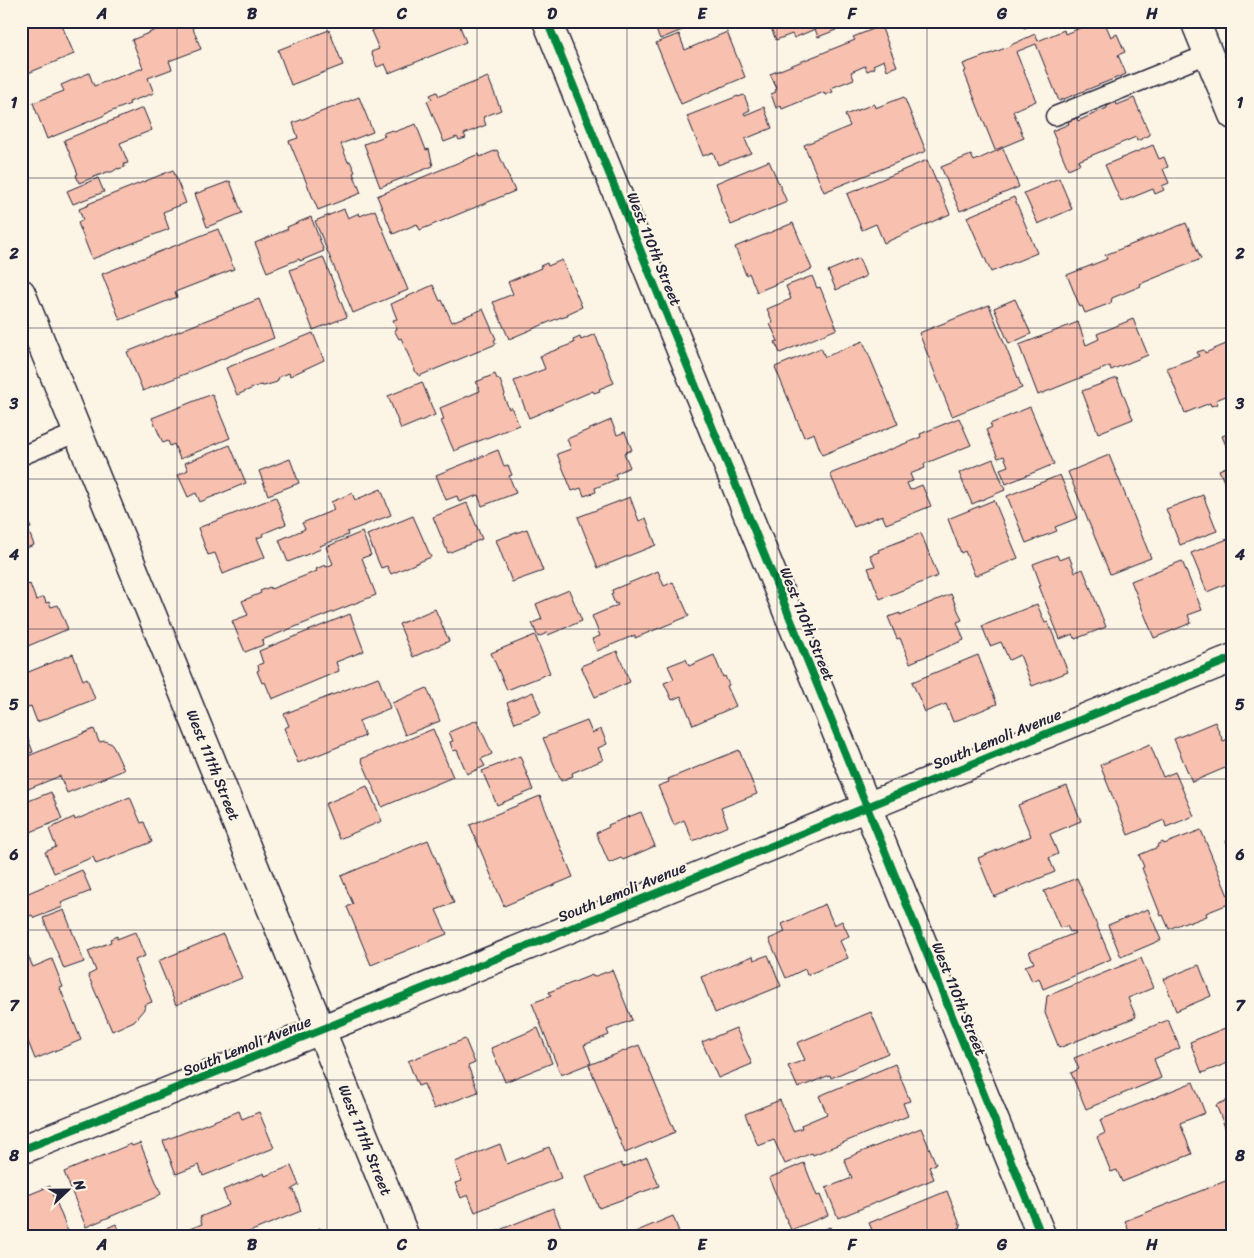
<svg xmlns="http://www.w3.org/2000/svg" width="1254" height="1258" font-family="Sriracha,sans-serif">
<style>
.building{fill:#f8c0ae;stroke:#22223b}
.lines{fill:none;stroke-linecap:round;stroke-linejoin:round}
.service-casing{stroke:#22223b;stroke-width:21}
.minor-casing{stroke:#22223b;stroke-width:31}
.service{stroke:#fcf5e5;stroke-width:18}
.minor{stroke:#fcf5e5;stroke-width:28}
.cycleway-casing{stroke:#fcf5e5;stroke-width:11}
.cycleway{stroke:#00873e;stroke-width:8}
.grid{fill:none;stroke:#22223b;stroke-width:1;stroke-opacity:0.55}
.labels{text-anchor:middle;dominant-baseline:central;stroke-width:4.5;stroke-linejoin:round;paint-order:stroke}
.street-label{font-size:15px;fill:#22223b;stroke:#fcf5e5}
.neatline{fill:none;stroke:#22223b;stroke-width:2}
.grid-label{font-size:16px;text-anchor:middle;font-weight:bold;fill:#22223b}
</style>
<rect width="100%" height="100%" fill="#fcf5e5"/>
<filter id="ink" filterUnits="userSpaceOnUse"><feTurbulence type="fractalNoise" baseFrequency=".02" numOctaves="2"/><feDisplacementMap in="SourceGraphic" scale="10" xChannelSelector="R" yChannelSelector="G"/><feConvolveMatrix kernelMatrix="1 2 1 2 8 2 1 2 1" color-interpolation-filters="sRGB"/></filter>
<g filter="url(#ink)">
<g class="building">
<polygon points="21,21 60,21 74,54 21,76"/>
<polygon points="177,21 190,21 201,49 169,61 172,69 148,78 154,93 129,102 130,104 105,114 105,115 47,139 33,103 64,91 61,85 89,73 94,86 143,68 132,40"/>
<polygon points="395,21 458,21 466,42 389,73 385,64 377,67 371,52 379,49 371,31"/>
<polygon points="652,21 704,21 660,39"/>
<polygon points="768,21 835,21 834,22 836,30 818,37 815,29 794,38 792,34 776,40"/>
<polygon points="1021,21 1041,21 1024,28"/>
<polygon points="1098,21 1104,21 1111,37 1117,34 1125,52 1118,55 1126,74 1059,101 1036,44 1016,52 1036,101 1013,111 1024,138 995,150 964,72 966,71 963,64 1011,46 1011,45 1035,34 1038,41 1064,30 1065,34"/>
<polygon points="881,26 897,66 887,70 884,60 873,65 875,68 867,71 865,66 851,72 854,79 831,88 833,92 825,95 824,92 782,109 781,106 776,108 771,94 776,92 775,90 777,89 770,74 855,40 853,37"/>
<polygon points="329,30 343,65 291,85 278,50"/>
<polygon points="727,32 745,77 681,104 656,43 679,34 685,50"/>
<polygon points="488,77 501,110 483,117 486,125 464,134 466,138 459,140 457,137 444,142 427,101 432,99 430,95 437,92 439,96"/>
<polygon points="744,95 750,110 744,113 745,115 764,107 772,128 745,139 751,153 718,165 713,152 703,156 687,116 738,96 738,97"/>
<polygon points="359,97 373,132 341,144 348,162 350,161 355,172 353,173 361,193 318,210 289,141 298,138 293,123"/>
<polygon points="904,97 926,151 824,192 804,145 850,126 845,115 874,104 875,108"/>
<polygon points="1134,98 1150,135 1137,141 1136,137 1078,161 1080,164 1068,169 1052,131 1069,124 1068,121 1077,118 1078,121 1107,108 1107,106 1116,102 1117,105"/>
<polygon points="143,108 152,130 120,143 128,163 124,164 125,167 118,169 118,168 112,172 107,172 79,183 76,175 78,174 64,140"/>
<polygon points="416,124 426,150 429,149 433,166 380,187 364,144 385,136 383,133 393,130 394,132"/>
<polygon points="1153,145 1159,159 1164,157 1168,167 1163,169 1169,183 1162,186 1164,190 1155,194 1153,189 1121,202 1105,165"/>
<polygon points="1003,148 1019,187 960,211 941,167 971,155 974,161"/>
<polygon points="497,150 515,191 420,230 417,224 393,234 377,196 479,154 480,157"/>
<polygon points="927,160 950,214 884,243 876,224 862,230 847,194"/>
<polygon points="769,161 787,202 731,225 720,198 721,197 716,183"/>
<polygon points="173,170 186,203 163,212 169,229 92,259 78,223 83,220 79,209 89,205 88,204"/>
<polygon points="98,178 104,192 73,204 67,191"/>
<polygon points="1059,178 1072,209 1038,224 1024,193"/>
<polygon points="230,181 242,213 207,227 195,194"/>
<polygon points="1014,197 1037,253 991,272 967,217"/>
<polygon points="344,209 348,218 359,213 360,216 375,210 408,290 353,313 315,221"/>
<polygon points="311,217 324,251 300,261 299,259 267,272 255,243 288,229 287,227"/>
<polygon points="793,223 812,269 757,292 749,273 746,275 735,247"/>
<polygon points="1186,223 1201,259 1140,284 1141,286 1112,298 1111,303 1085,313 1082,306 1080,307 1067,275 1107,259 1105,255"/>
<polygon points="218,229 234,269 175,292 177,297 120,320 102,274"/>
<polygon points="323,257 347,317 313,330 290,270"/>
<polygon points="859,258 866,276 836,290 828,271"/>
<polygon points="562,260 582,307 567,314 568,316 561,318 561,317 509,339 493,302 513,294 508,282 541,268 540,266 547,263 548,266"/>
<polygon points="812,276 817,288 820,287 837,329 780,353 775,342 778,341 770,324 773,323 767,309 791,299 786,286"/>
<polygon points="433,285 440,301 442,300 452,322 483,309 496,339 494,340 496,344 419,376 418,373 416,373 401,338 399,339 394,330 397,329 393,320 397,319 391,304"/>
<polygon points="259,299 274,338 143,391 127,352"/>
<polygon points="1015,299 1031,334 1009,344 994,308"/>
<polygon points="989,305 1022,388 952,416 919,333"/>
<polygon points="1133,319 1148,355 1111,370 1110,366 1038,395 1019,345 1078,322 1086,345 1099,339 1097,334"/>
<polygon points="313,333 324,360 290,376 289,373 279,377 277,382 264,386 260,385 237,395 226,368"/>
<polygon points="595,334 614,383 599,389 600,391 594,393 593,391 529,418 514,381 545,369 540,356 574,343 573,340 580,337 581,340"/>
<polygon points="863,341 898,424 822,455 814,433 804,437 775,367 821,348 825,357"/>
<polygon points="1233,341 1233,393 1216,400 1218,404 1211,406 1210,403 1185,413 1167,368 1199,356 1197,352 1204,350 1205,353"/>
<polygon points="495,374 497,379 500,380 505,394 504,397 509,409 511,407 519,425 454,451 441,421 444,420 440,408 480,391 476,382"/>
<polygon points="1117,378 1133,419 1098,433 1082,391"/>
<polygon points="422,382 435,415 401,429 388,396"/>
<polygon points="212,394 230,438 180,459 174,444 170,446 168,441 163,443 152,418"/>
<polygon points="1030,407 1054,464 1006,484 1000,469 1008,466 1004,456 998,458 986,430 992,427 990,424"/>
<polygon points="959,418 971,445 924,464 925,468 910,474 913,481 907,483 910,490 922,485 931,506 886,524 882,515 854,527 830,474 921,437 920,434"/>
<polygon points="611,420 617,435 625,432 632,450 624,453 630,467 615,474 617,479 595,488 596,492 584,496 581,488 572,491 557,454 571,449 567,439"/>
<polygon points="1233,432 1233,462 1222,436"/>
<polygon points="230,445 246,483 200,502 196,493 188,497 178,475 188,470 185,463"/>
<polygon points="498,450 504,466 508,465 512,475 509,476 516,493 482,506 478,495 459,502 457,496 446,500 436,475"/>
<polygon points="1109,455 1151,558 1110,574 1068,472"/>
<polygon points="290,459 299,483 268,495 259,471"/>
<polygon points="993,459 1005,490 972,504 959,473"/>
<polygon points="1233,464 1233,480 1225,484 1219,470"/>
<polygon points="1060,475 1078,518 1055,527 1057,531 1026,543 1007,496"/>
<polygon points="381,489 391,515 347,532 348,535 320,546 321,549 288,562 279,540 305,529 302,523 334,510 331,502 352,493 355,500"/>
<polygon points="1203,495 1217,531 1180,545 1166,509"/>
<polygon points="276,497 286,524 262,534 263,536 257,538 265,557 223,574 215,553 208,555 198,528"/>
<polygon points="630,497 639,521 646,518 656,545 598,568 578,517"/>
<polygon points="994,500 1018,558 975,576 965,551 961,553 948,519"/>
<polygon points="467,503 482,539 448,553 433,517"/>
<polygon points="21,505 31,528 28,529 34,545 21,550"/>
<polygon points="413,516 431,557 391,574 387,566 381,568 367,535"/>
<polygon points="527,529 543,571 512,582 496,540"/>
<polygon points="362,532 371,555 362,558 376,595 262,640 263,645 245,652 232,621 248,615 242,601 261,593 260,591 270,587 271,589 317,571 316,569 325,565 326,567 333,564 326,547"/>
<polygon points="921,533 938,576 880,599 868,568 875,566 870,555 879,552 878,550"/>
<polygon points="1233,537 1233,581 1207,592 1191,553"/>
<polygon points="1057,555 1059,560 1069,556 1075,572 1083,569 1106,627 1075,639 1073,634 1060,639 1039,586 1041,586 1033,564"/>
<polygon points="1182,561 1202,610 1188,615 1191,623 1154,638 1131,581"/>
<polygon points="658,571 664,586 673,582 676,589 677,589 689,616 635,638 635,635 597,651 592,639 600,636 592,616 618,605 617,603 615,604 611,594 613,593 612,590"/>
<polygon points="30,584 36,600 44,597 46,603 49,602 51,607 58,605 68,629 21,649 21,587"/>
<polygon points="569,590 582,621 548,635 547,633 538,637 532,623 542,619 536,604"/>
<polygon points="951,594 962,620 957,622 964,640 910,663 900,638 897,639 888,617 900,613 900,615"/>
<polygon points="1037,604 1045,623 1048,622 1068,672 1032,686 1020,655 1009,660 1001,642 990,646 982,626"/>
<polygon points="435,609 449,641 413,657 399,624"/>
<polygon points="350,614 364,651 336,662 339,671 272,699 265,682 262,683 257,671 259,670 258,665 263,663 259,651"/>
<polygon points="535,635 550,673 507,690 491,653"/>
<polygon points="617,651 630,682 595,697 581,666"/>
<polygon points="73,654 83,680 87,678 95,699 37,722 31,706 23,709 21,706 21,675"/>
<polygon points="714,655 723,677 725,676 729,685 727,686 736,706 693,725 681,696 672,700 664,683 674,679 668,666 686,659 689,666"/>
<polygon points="978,655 997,704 953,722 946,704 925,712 912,682"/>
<polygon points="378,677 390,708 359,721 365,736 298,763 284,728 289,726 284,714"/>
<polygon points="427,688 440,721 405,735 392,703"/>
<polygon points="533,692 541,713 515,723 507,703"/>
<polygon points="477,720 492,754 481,759 485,766 467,774 457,750 453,751 450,742 453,741 449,732"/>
<polygon points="587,721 592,733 601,729 607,744 598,748 603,760 572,773 573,776 561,781 543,738"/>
<polygon points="1215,722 1223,741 1228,739 1233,749 1233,756 1229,758 1232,765 1192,782 1174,739"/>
<polygon points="24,728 33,752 21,756 21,730"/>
<polygon points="94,729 99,742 105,741 112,744 124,770 67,793 60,776 28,789 21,772 21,759"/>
<polygon points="433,729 453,777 382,807 361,759"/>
<polygon points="1150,744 1163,777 1175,772 1194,816 1166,827 1164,820 1128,835 1100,765"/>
<polygon points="739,750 757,794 721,808 728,826 693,841 684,820 674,825 658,786 669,782 668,779"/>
<polygon points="520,756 533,790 497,805 482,771"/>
<polygon points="367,786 382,821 339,839 325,804"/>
<polygon points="1067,786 1081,821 1050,834 1058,854 1049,858 1055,872 994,897 978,858 1031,836 1018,805"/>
<polygon points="51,792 62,819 21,836 21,804"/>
<polygon points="540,796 573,877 504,906 470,825"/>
<polygon points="130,797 141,823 144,822 152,842 96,864 93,857 54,873 45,852 56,847 49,829 74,817 75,820"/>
<polygon points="641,812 655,846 623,860 621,858 609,863 596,833 609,827 608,825"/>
<polygon points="1201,830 1231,903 1206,913 1207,916 1189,923 1188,921 1169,929 1163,915 1161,916 1142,868 1144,867 1139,855 1158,847 1157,845 1163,842 1164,844"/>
<polygon points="1233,839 1233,857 1226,841"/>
<polygon points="428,840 454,903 436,910 447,934 371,965 347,907 353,904 341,876"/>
<polygon points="82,870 91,891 61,903 63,907 34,918 32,915 21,920 21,883 26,894"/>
<polygon points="1077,878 1111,959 1092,967 1093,968 1043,989 1039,978 1032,981 1025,966 1034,963 1029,952 1075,933 1074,931 1070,932 1067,926 1060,928 1044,891"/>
<polygon points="825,904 834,925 842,921 849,936 840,941 848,958 807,975 805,969 786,978 769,939 785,932 782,924"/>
<polygon points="1148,909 1161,940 1121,957 1108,925"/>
<polygon points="64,910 84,962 64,969 43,918"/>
<polygon points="135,932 145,956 135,960 152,1002 144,1005 145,1008 134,1021 112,1031 88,975 96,971 88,951 111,942 110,939 117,936 117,939"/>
<polygon points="223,934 242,978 176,1005 158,961"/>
<polygon points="26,951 33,967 52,959 63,987 60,988 81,1040 35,1059 21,1024 21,953"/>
<polygon points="768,955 781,986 715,1013 701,977 753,956 754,960"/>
<polygon points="1141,958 1153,988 1128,998 1136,1017 1059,1048 1045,1013 1047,996"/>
<polygon points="1199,965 1211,996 1176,1011 1164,979"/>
<polygon points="612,970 632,1020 607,1030 609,1035 584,1045 591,1063 561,1075 532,1003 551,996 549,992 592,975 593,977"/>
<polygon points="871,1012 888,1053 831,1078 830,1075 798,1088 788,1066 805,1060 797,1043"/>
<polygon points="1168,1020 1180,1048 1154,1059 1161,1078 1086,1109 1071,1073 1079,1069 1074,1058"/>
<polygon points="538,1028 552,1063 505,1082 491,1048"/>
<polygon points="736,1028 752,1064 718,1078 702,1042"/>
<polygon points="1225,1028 1233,1048 1233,1061 1202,1073 1190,1042"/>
<polygon points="465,1039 475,1063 468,1066 478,1092 434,1109 424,1084 418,1086 408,1061"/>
<polygon points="639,1045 675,1132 625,1153 589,1065"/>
<polygon points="895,1064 910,1101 903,1103 908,1116 813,1155 812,1153 785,1164 774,1140 758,1146 745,1114 780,1100 793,1131 802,1128 801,1125 827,1114 819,1096"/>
<polygon points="1193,1082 1205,1113 1180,1123 1192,1154 1122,1182 1117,1170 1111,1172 1097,1137 1105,1133 1100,1120"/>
<polygon points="1233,1098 1233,1135 1229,1137 1216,1105"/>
<polygon points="239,1111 242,1119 259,1112 274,1148 203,1176 199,1165 176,1174 163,1141"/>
<polygon points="921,1128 936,1164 929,1167 934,1179 838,1218 826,1188 852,1178 844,1159"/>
<polygon points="140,1143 161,1194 154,1198 86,1227 64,1172 131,1144 132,1146"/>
<polygon points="500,1144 507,1164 549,1147 561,1178 475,1212 468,1195 461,1198 455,1183 462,1181 455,1162"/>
<polygon points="647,1157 659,1186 599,1208 586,1177 621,1163 623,1167"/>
<polygon points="804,1163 817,1196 820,1195 828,1215 791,1230 769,1178"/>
<polygon points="291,1166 299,1185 292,1189 292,1191 294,1190 301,1211 237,1237 170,1237 202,1224 200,1217 229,1205 223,1190 264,1173 265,1176"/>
<polygon points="1233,1178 1233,1237 1215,1237 1213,1232 1202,1237 1131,1237 1125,1221"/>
<polygon points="50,1186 69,1234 63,1237 21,1237 21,1198"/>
<polygon points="947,1191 961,1227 954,1230 957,1237 875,1237 869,1223"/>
<polygon points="553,1208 565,1237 491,1237 490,1234"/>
<polygon points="673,1216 679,1232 669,1237 623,1237"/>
<polygon points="116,1224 121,1237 87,1237"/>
<polygon points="830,1227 834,1237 806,1237"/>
<polygon points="320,1228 324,1237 300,1237"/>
</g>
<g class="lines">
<g class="service-casing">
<g id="service">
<polyline points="1055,116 1208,54"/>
<polyline points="21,456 78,432"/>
</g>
</g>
<g class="minor-casing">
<g id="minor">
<polyline points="547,21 1042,1237"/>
<polyline points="1195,21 1233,115"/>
<polyline points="21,293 405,1237"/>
<path d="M 21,1150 C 426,990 829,821 1233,658"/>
</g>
</g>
<use href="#service" class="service"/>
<use href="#minor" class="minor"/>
<g class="cycleway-casing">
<g id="cycleway">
<polyline points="547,21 1042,1237"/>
<path d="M 21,1150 C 426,990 829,821 1233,658"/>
</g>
</g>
<use href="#cycleway" class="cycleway"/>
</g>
</g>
<path class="grid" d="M 177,21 L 177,1237M 327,21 L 327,1237M 477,21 L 477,1237M 627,21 L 627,1237M 777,21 L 777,1237M 927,21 L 927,1237M 1077,21 L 1077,1237M 21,178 L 1233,178M 21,328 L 1233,328M 21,479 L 1233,479M 21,629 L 1233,629M 21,779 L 1233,779M 21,930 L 1233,930M 21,1080 L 1233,1080"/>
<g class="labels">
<g class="street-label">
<text transform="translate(654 249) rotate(68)">West 110th Street</text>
<text transform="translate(807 624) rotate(68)">West 110th Street</text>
<text transform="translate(997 739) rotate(-22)">South Lemoli Avenue</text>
<text transform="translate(213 765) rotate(68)">West 111th Street</text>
<text transform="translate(622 892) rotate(-22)">South Lemoli Avenue</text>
<text transform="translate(959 999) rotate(68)">West 110th Street</text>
<text transform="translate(247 1046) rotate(-22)">South Lemoli Avenue</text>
<text transform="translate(365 1140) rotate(68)">West 111th Street</text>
</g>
</g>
<rect width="1254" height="1258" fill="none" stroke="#fcf5e5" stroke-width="55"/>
<g transform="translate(68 1190) rotate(68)" stroke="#fcf5e5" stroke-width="4" paint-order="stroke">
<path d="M0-4L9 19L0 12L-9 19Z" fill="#22223b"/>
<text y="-8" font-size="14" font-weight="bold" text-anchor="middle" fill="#22223b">N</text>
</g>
<rect x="28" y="28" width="1198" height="1202" class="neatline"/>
<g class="grid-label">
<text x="102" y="19">A</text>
<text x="252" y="19">B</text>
<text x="402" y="19">C</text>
<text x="552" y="19">D</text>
<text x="702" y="19">E</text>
<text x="852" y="19">F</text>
<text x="1002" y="19">G</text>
<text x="1152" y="19">H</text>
<text x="14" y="108">1</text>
<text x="1240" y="108">1</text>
<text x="14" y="259">2</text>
<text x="1240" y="259">2</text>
<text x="14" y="409">3</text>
<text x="1240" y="409">3</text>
<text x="14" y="560">4</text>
<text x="1240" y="560">4</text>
<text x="14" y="710">5</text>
<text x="1240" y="710">5</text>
<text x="14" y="860">6</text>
<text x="1240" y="860">6</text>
<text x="14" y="1011">7</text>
<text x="1240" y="1011">7</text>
<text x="14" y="1161">8</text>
<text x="1240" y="1161">8</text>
<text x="102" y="1250">A</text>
<text x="252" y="1250">B</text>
<text x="402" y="1250">C</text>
<text x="552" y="1250">D</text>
<text x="702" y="1250">E</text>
<text x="852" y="1250">F</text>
<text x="1002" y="1250">G</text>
<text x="1152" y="1250">H</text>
</g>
</svg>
